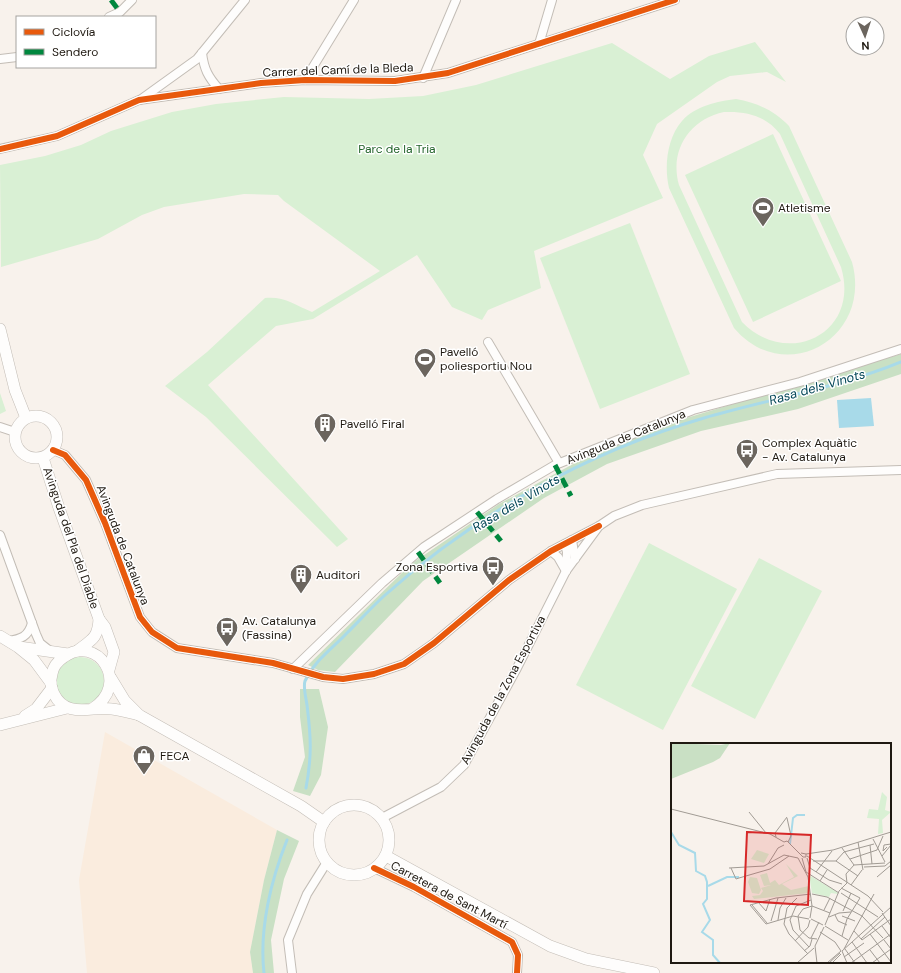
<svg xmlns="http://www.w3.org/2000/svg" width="901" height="973" font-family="'DM Sans',sans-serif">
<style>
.built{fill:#faecde}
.green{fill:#d9f0d4;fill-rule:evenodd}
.forest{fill:#c9e0c4}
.water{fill:#a8dae9}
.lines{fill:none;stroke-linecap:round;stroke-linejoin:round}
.stream{stroke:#a8dae9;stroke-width:3}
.street-casing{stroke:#c3bdb6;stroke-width:10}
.secondary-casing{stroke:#c3bdb6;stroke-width:12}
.street{stroke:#fefdfc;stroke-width:8}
.secondary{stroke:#fefdfc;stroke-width:11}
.quiet{stroke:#00873e;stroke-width:5;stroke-dasharray:10 5;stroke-linecap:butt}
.cycleway-casing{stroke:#fff;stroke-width:8}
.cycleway{stroke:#e8590c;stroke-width:6}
.labels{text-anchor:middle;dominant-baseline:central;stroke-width:3;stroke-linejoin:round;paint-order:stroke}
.street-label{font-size:12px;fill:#1f1911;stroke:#fff}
.park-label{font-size:12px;fill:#23642b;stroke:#fff}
.poi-label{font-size:12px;fill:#1f1911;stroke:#fff;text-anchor:start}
.water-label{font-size:13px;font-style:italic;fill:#044758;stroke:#fff}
.inset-river{fill:none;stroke:#a8dae9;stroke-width:2}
.inset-road{fill:none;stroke:#a19b94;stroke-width:1}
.view{fill:#d62828;fill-opacity:0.15;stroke:#d62828;stroke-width:2}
.inset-edge{fill:none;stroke:#1f1911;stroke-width:2}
</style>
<rect width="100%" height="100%" fill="#f8f2ec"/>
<polygon class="built" points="105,732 277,830 264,880 250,952 253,973 87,973 79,880"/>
<g class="green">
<path d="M 755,42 L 786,82 L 767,72 L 730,76 L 717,82 L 657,124 L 643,155 L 663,198 L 534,251 L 541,288 L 488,310 L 482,320 L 452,307 L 417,255 L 313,319 L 276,326 L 208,385 L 348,539 L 337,547 L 206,417 L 165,386 L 207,352 L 265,298 C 284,296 295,305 312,312 L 380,271 L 284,201 L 278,195 L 244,194 L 164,207 L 142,215 L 98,239 L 1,267 L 0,165 L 45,156 L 81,145 L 111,131 L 172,112 L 216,104 L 284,97 L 369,99 L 423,96 L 476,85 L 612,43 L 670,79 L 709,56 Z"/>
<path d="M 736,99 C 757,103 774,110 789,126 L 852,262 C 873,338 785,388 734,328 L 669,188 C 664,167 667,138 682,121 C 695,106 718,101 736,99 ZM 724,112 C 747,111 766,116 780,134 L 841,267 C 861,333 788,369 742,322 L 679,185 C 669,150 690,119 724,112 Z"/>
<polygon points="773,134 841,281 753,322 685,175"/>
<polygon points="630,223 690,374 600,409 540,258"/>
<polygon points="0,393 6,411 0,414"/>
<polygon points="649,543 737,589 663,730 576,685"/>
<polygon points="759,558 822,591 755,719 691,686"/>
<circle cx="80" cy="681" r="24"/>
</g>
<g class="forest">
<polygon points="901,354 901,374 798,409 701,431 607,464 544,498 423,581 335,672 318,670 308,665 411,564 499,504 575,463 663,425"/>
<polygon points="300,689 319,689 328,727 321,775 310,796 293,791 305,757 300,717"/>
<polygon points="277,830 299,841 284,879 271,940 274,973 253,973 250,952 264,880"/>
</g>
<polygon class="water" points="871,398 874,426 839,428 837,400"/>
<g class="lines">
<g class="stream">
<path d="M 306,788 C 312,756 311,737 307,705 C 306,698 303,687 305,681 C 315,660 332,649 347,633 C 359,621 371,608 384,596 C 474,515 587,452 704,418 C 769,399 838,388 901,362"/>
<path d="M 264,973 C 259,929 271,880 287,840"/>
</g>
<g class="street-casing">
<g id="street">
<polyline points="109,17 120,12 132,0"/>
<polyline points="539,44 552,0"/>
<path d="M 202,53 C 204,69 208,77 219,89"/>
<polyline points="0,59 17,57"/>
<polyline points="423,78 456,0"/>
<polyline points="305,80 354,0"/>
<polyline points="140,100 197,59 245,0"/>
<polyline points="0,149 57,136 139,100 261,83 305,80 395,81 448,73 675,0"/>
<polyline points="488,342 559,463"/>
<polyline points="0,427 15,432"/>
<polyline points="53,450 65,455 86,480 105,523 140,617 152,632 177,648 273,663 323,677 343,679 374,674 404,664 434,643 509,580 551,551 599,526"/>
<polyline points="0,535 36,634 40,643 50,651"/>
<polyline points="572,540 575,559"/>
<polyline points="565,544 567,552 566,571"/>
<polyline points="551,551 558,557 566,571"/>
<path d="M 8,641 C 21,639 28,637 32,623"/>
<polyline points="293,669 382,583 424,547 497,499 555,465 693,410 800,382 901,349"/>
<polyline points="382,818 441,787 464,765 517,668 566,571 599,526 614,516 642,505 777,474 901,470"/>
<polyline points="374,868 414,887 512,942 518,955 517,973"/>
<polyline points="292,973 288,940 307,894 327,862"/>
</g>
</g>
<g class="secondary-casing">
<g id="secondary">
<polyline points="0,329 15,390 26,418"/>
<circle cx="36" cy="437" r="21"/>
<path d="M 43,458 L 59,508 L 99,619 C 98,639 91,640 77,651"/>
<polyline points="99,619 105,627 114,652 109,670"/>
<polyline points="0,636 18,647 34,660 51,683"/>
<polyline points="19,647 68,654"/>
<polyline points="111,678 125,701 139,715 301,806 324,822"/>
<path d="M 92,709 C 132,684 97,633 64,657 C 58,661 53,667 52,674 C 50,681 51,688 54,694 C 66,719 92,706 112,709 C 121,710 130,713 139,715"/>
<polyline points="25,716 36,709 52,688"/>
<polyline points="0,725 67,708"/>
<circle cx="354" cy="840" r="35"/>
<polyline points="386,856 550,946 586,959 654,973"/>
</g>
</g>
<use href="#street" class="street"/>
<use href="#secondary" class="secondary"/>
<g class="quiet">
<polyline points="111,0 120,12"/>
<polyline points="555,465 571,496"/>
<polyline points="477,512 501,541"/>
<polyline points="418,552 440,583"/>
</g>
<g class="cycleway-casing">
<g id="cycleway">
<polyline points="0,149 57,136 139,100 261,83 305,80 395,81 448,73 675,0"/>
<polyline points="53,450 65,455 86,480 105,523 140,617 152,632 177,648 273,663 323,677 343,679 374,674 404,664 434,643 509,580 551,551 599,526"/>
<polyline points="374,868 414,887 512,942 518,955 517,973"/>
</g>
</g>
<use href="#cycleway" class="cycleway"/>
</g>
<defs>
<g id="stadium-pin" transform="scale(1.15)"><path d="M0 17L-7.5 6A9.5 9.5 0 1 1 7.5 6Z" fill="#6b655e" stroke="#fff"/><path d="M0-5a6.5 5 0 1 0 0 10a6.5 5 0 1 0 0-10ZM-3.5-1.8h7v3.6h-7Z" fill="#fff"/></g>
<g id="building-pin" transform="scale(1.15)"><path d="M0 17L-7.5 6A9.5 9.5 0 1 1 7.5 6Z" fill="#6b655e" stroke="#fff"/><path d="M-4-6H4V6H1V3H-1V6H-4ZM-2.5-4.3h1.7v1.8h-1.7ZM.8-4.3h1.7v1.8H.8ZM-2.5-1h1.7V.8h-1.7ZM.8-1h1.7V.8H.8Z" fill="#fff"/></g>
<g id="bus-pin" transform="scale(1.15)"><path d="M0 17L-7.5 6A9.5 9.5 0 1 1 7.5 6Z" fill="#6b655e" stroke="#fff"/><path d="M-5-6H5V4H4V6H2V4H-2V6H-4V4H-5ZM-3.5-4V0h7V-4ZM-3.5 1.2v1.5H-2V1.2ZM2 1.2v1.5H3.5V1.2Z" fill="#fff"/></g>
<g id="shop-pin" transform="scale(1.15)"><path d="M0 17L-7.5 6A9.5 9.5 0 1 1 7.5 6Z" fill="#6b655e" stroke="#fff"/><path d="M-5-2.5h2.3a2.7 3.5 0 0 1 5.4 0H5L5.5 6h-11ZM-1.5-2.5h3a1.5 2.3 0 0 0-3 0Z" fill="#fff"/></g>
</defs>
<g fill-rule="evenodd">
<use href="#stadium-pin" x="763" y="208"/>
<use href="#stadium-pin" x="425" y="359"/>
<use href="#building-pin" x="325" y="424"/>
<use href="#bus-pin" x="747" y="450"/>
<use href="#bus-pin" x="493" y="567"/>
<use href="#building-pin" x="301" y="575"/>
<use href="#bus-pin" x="227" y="628"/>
<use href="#shop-pin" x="144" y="756"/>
</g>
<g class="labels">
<g class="street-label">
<text transform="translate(338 70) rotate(-2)">Carrer del Camí de la Bleda</text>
<text transform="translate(626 437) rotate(-22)">Avinguda de Catalunya</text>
<text transform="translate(71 538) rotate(71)">Avinguda del Pla del Diable</text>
<text transform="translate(123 545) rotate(69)">Avinguda de Catalunya</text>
<text transform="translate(503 690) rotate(-62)">Avinguda de la Zona Esportiva</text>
<text transform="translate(449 895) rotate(28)">Carretera de Sant Martí</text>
</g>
<g class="park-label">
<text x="397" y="149">Parc de la Tria</text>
</g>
<g class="poi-label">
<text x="778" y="208">Atletisme</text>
<text x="440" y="352">Pavelló<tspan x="440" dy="14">poliesportiu Nou</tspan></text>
<text x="340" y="424">Pavelló Firal</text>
<text x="762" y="443">Complex Aquàtic<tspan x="762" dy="14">- Av. Catalunya</tspan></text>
<text x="478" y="567" text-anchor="end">Zona Esportiva</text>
<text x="316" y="575">Auditori</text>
<text x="242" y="621">Av. Catalunya<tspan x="242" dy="14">(Fassina)</tspan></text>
<text x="160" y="756">FECA</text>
</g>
<g class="water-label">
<text transform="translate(817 387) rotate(-16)">Rasa dels Vinots</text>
<text transform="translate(516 503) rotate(-31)">Rasa dels Vinots</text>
</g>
</g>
<g transform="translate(671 743)">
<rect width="220" height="220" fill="#f8f2ec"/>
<path d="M 211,49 L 216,54 L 214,67 L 220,69 L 211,77 L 212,90 L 207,91 L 208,76 L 196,75 L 198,66 L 207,67 ZM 86,107 L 98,111 L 93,120 L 80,116 ZM 115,121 L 127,133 L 111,141 L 120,147 L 138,143 L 138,150 L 83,156 L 81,153 L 89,152 L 92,148 L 90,145 L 100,142 L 93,143 L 89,132 L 96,130 L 99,140 L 104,137 L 108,142 L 123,134 ZM 138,132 L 166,149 L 167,151 L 160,150 L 158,154 L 141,150 ZM 79,134 L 86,135 L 90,147 L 88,151 L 81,150 L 77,139 Z" fill="#d9f0d4"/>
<path d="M 0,0 L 50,2 L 59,0 L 49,15 L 42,19 L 0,36 Z" fill="#c9e0c4"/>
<path class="inset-river" d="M 0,89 L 8,102 L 24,110 L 25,128 L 34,133 L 36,139 L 36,156 L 32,161 L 39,177 L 31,189 L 42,197 L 42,212 L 49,220M 119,101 L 122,75 L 126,72 L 134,72M 37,143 L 56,134 L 68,134"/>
<path class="inset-road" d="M 0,66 L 99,91 L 113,99 L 116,98 L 132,114 L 135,114 L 135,111 L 130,110M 78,69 L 95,90M 116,75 L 120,93 L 117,99M 105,94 L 104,90 L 116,74M 202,96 L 214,119M 187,99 L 192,127M 199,102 L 201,121M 216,104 L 212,108 L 213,102 L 220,101M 171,105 L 183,122M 135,111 L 162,107 L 220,89M 136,113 L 197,153 L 212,169M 211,113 L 220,102M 131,115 L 135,129M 136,115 L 139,125 L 158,137 L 171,141M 179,116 L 206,107 L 212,93M 142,118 L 165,118 L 187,133M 165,118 L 173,109 L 203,101M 97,121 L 107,105 L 113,102M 183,122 L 214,120M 193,124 L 214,123 L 220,118M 58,125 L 93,123 L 113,112 L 127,115 L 137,134 L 141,163M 60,125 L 65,136 L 68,135 L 99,126 L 118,113M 135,129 L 168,150M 145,129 L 161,108M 206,134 L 220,122M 149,138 L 156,127M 176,140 L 175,131 L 183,122M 180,142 L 191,127M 170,145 L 189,155 L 176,176 L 171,193M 170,150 L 207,174M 141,151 L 156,154 L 191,173 L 212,195M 126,155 L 116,165 L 113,181 L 118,191 L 137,211M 87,159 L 95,168 L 99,156M 81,162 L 96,180M 153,167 L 159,155M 172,168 L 180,150M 211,170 L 220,183M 164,172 L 167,178 L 176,182M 171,173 L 184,178M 158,174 L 168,170 L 180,169M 139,175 L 141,163M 138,176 L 122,173 L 95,181 L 79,162 L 105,155 L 140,151M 140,176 L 152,182M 107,177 L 109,165 L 115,155M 100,178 L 107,155M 154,182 L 168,148 L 176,140M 154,183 L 177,197M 211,183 L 220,195M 183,188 L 191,197M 149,189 L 164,199 L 170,208M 199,191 L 220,219M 140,195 L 148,179M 146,196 L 138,195 L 129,187 L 127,173 L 132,166 L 141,163 L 159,170M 190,196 L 214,174M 191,197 L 220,176M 124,198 L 137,184 L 139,177M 181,199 L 196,220M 138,204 L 122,187 L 119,177 L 125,163 L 140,157M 173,206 L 203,151M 174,206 L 184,220M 199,207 L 209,220M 133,208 L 139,203 L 141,196M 171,208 L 220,164M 171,208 L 176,220M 173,214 L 193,200M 126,220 L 143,205M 146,220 L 144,203 L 153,184M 156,220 L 170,208M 158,220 L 169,210M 161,220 L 170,211M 180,220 L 220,191M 201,220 L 220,206 L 213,197"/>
<path class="view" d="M 76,89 L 140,92 L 137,162 L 73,158 Z"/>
<rect width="220" height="220" class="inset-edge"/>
</g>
<rect x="16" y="16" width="140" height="52" fill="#ffffff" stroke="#a5a3a0"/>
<rect x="24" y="29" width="20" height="6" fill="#e8590c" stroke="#a5a3a0"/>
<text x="52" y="36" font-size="12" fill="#1f1911">Ciclovía</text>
<rect x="24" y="49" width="20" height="6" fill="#00873e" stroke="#a5a3a0"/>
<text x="52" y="56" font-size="12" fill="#1f1911">Sendero</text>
<g transform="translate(865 36) rotate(177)"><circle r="19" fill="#ffffff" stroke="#a5a3a0"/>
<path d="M0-3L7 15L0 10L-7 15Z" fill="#6b655e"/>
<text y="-6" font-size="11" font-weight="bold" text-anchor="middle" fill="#1f1911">N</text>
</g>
</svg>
